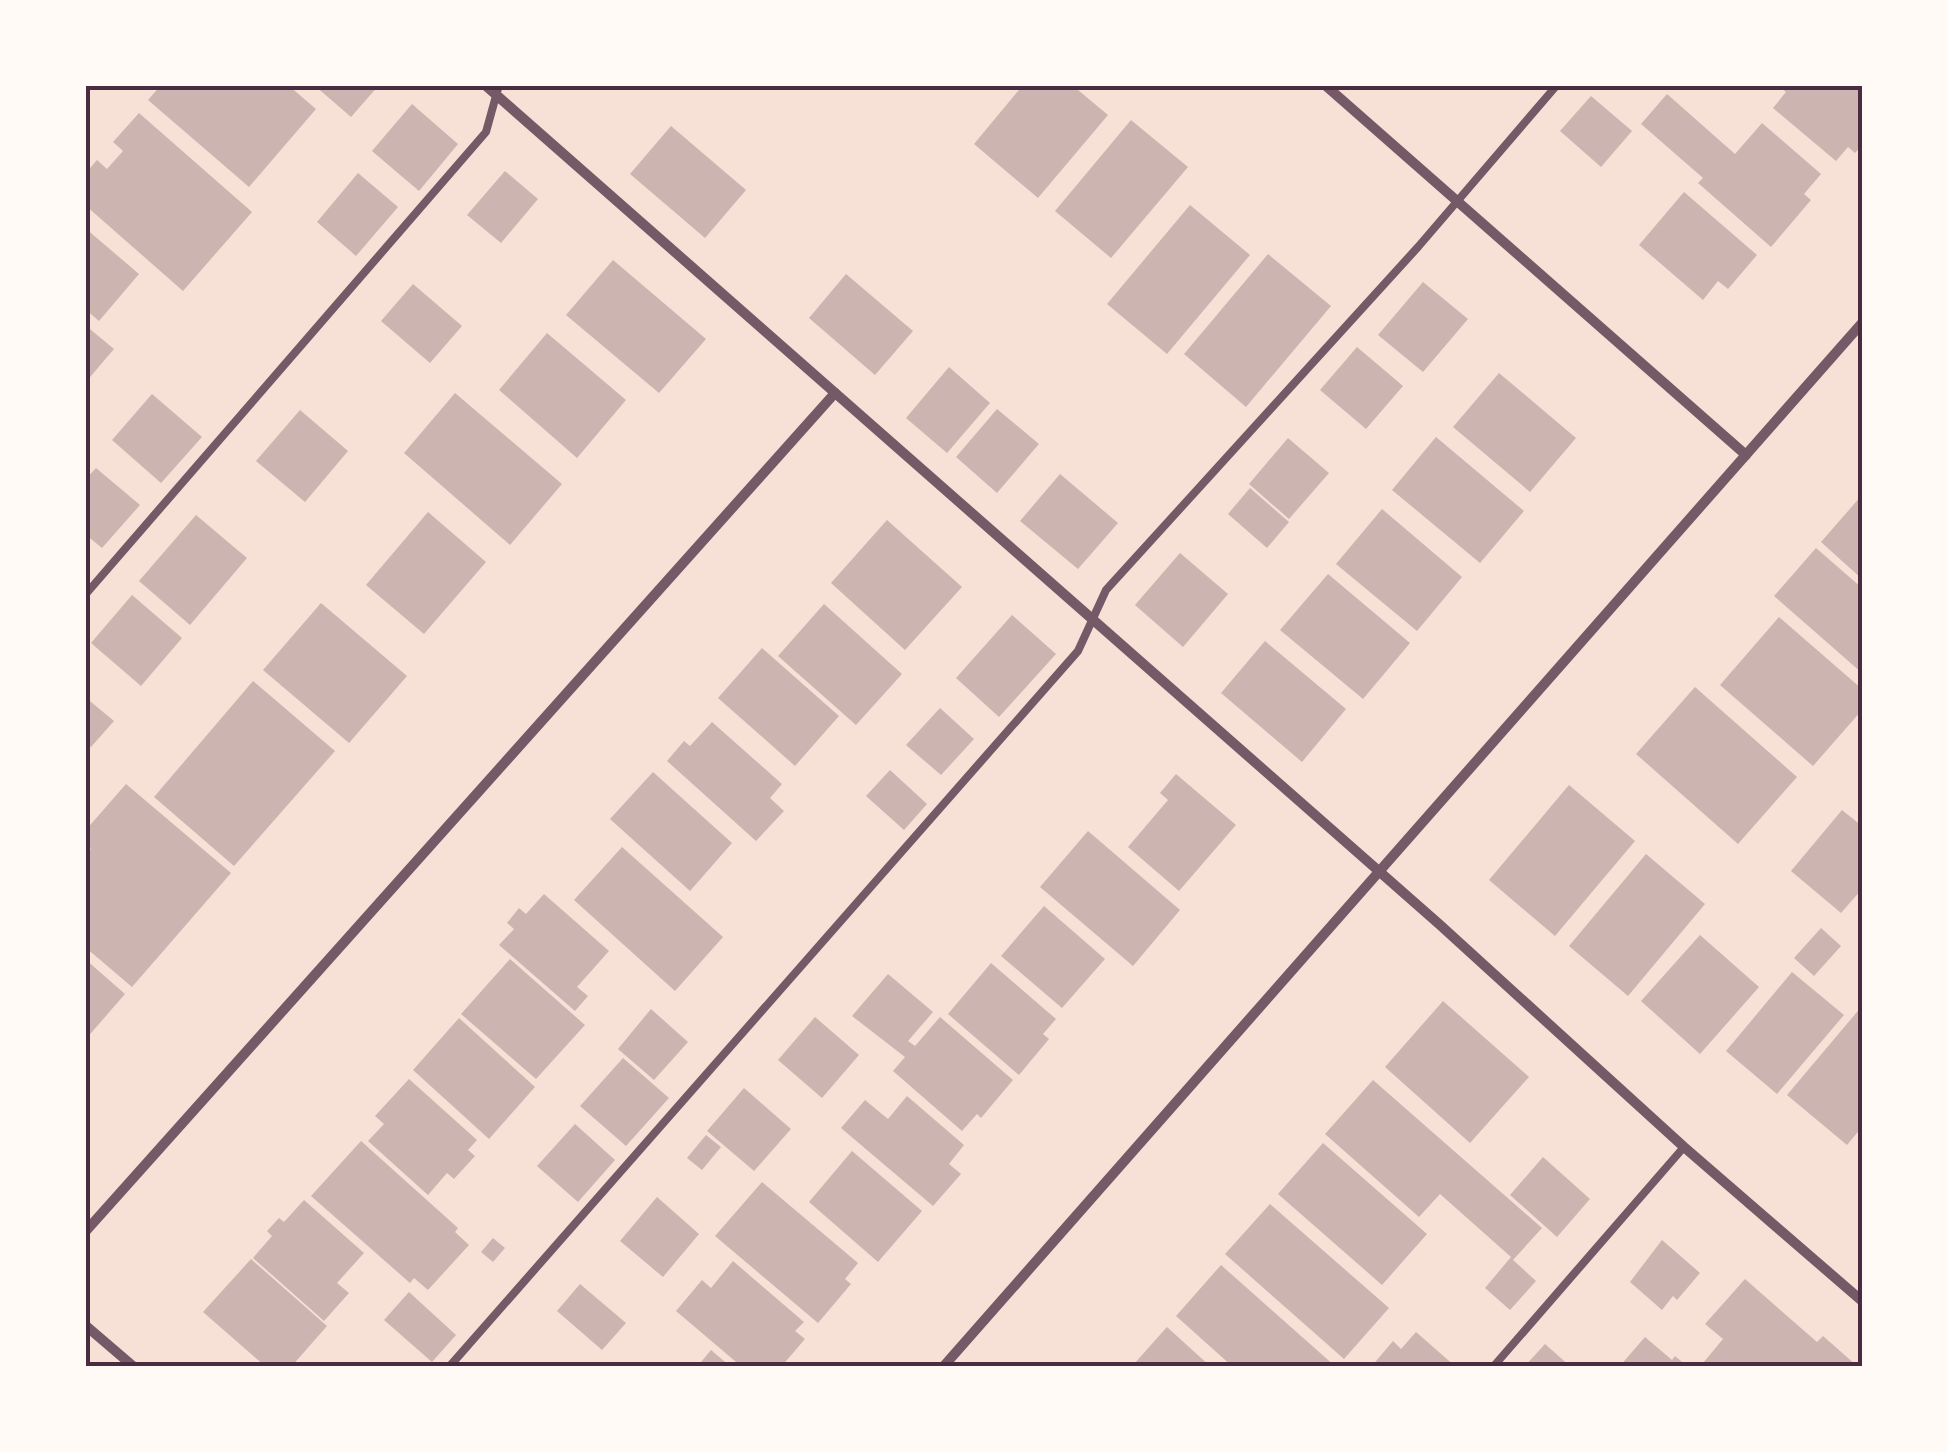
<svg xmlns="http://www.w3.org/2000/svg" width="1947" height="1452" font-family="Montserrat,sans-serif">
<style>
.building{fill:#ccb4b1}
.lines{fill:none;stroke-linecap:round;stroke-linejoin:round}
.service{stroke:#755966;stroke-width:8}
.minor{stroke:#755966;stroke-width:10}
.neatline{fill:none;stroke:#4a2c40;stroke-width:4}
</style>
<rect width="100%" height="100%" fill="#f7e1d7"/>
<g class="building">
<polygon points="161,85 288,85 316,109 249,187 148,100"/>
<polygon points="314,85 379,85 351,117"/>
<polygon points="1023,85 1072,85 1108,115 1038,198 974,144"/>
<polygon points="1782,85 1860,85 1862,145 1855,153 1848,147 1836,161 1773,108 1786,92 1780,87"/>
<polygon points="1667,94 1735,154 1762,123 1821,174 1804,194 1811,200 1771,247 1698,183 1703,178 1641,124"/>
<polygon points="1591,96 1632,131 1601,167 1560,131"/>
<polygon points="412,104 458,144 419,191 372,151"/>
<polygon points="139,113 252,212 183,291 85,205 85,174 97,160 107,169 123,151 113,142"/>
<polygon points="1131,120 1188,167 1111,258 1055,211"/>
<polygon points="671,126 746,190 705,238 630,174"/>
<polygon points="505,171 538,199 501,243 467,215"/>
<polygon points="358,173 398,207 356,256 317,222"/>
<polygon points="1684,192 1757,255 1728,289 1718,281 1703,300 1639,245"/>
<polygon points="1190,205 1250,255 1167,354 1107,304"/>
<polygon points="85,228 139,274 99,321 85,309"/>
<polygon points="1268,254 1331,306 1246,407 1184,354"/>
<polygon points="613,260 706,339 659,393 566,315"/>
<polygon points="846,274 913,331 875,375 809,318"/>
<polygon points="1423,282 1468,319 1423,372 1378,335"/>
<polygon points="413,284 462,326 430,363 381,321"/>
<polygon points="85,325 114,349 85,383"/>
<polygon points="547,333 626,400 577,458 499,390"/>
<polygon points="1357,347 1403,386 1366,429 1320,390"/>
<polygon points="949,367 990,403 947,453 906,418"/>
<polygon points="1499,373 1576,438 1530,492 1453,427"/>
<polygon points="455,393 562,484 510,545 404,453"/>
<polygon points="152,394 202,437 161,483 112,440"/>
<polygon points="997,409 1039,444 997,493 956,457"/>
<polygon points="300,410 348,451 305,502 256,461"/>
<polygon points="1436,437 1524,511 1480,563 1392,490"/>
<polygon points="1288,438 1329,473 1289,519 1249,484"/>
<polygon points="96,468 140,505 102,548 85,534 85,480"/>
<polygon points="1060,474 1118,523 1078,569 1020,521"/>
<polygon points="1250,488 1289,522 1267,548 1228,514"/>
<polygon points="1862,495 1862,579 1821,542"/>
<polygon points="1382,509 1462,577 1417,631 1336,564"/>
<polygon points="428,512 486,562 424,634 366,585"/>
<polygon points="196,515 247,558 190,625 139,581"/>
<polygon points="887,520 962,587 905,650 831,583"/>
<polygon points="1816,548 1862,588 1862,673 1774,596"/>
<polygon points="1180,553 1228,594 1183,647 1135,605"/>
<polygon points="1328,574 1410,643 1363,699 1280,630"/>
<polygon points="132,595 182,638 141,686 91,643"/>
<polygon points="321,603 407,676 349,743 263,670"/>
<polygon points="824,604 902,674 856,725 778,656"/>
<polygon points="1012,615 1056,654 999,717 956,678"/>
<polygon points="1779,617 1862,689 1862,710 1813,766 1720,685"/>
<polygon points="1265,641 1346,709 1302,762 1221,693"/>
<polygon points="762,648 839,716 795,766 718,698"/>
<polygon points="253,681 335,751 234,866 154,797"/>
<polygon points="1695,687 1797,777 1738,844 1636,754"/>
<polygon points="85,697 114,721 91,747 85,742"/>
<polygon points="940,708 974,739 941,775 906,745"/>
<polygon points="712,722 782,784 770,798 784,811 756,841 667,761 684,741 690,746"/>
<polygon points="890,770 927,804 904,830 866,796"/>
<polygon points="653,772 732,843 690,891 610,819"/>
<polygon points="1176,774 1236,825 1179,891 1128,847 1168,800 1160,793"/>
<polygon points="126,784 231,873 132,987 85,947 85,856 91,849 85,844 85,831"/>
<polygon points="1569,785 1635,841 1555,936 1489,880"/>
<polygon points="1842,810 1862,826 1862,889 1841,913 1791,871"/>
<polygon points="1088,831 1180,910 1133,966 1040,887"/>
<polygon points="622,847 723,937 675,991 574,900"/>
<polygon points="1646,854 1705,904 1628,996 1569,946"/>
<polygon points="544,894 609,951 577,987 588,996 575,1011 499,945 514,929 507,923 519,908 526,914"/>
<polygon points="1044,906 1105,959 1062,1008 1001,956"/>
<polygon points="1821,928 1841,946 1814,976 1794,958"/>
<polygon points="1700,935 1759,987 1700,1054 1641,1001"/>
<polygon points="85,959 125,994 85,1040"/>
<polygon points="510,959 585,1025 536,1079 461,1014"/>
<polygon points="991,963 1056,1019 1043,1034 1049,1039 1019,1075 948,1014"/>
<polygon points="1792,972 1844,1015 1777,1094 1726,1051"/>
<polygon points="888,974 933,1012 908,1041 915,1046 940,1017 1013,1080 981,1118 977,1114 962,1131 893,1071 905,1057 852,1016"/>
<polygon points="1443,1001 1529,1077 1470,1143 1385,1067"/>
<polygon points="1862,1006 1862,1127 1847,1145 1787,1095"/>
<polygon points="651,1009 688,1042 654,1080 618,1049"/>
<polygon points="815,1017 859,1055 822,1098 778,1060"/>
<polygon points="459,1018 535,1087 489,1139 413,1070"/>
<polygon points="623,1058 669,1098 626,1146 580,1106"/>
<polygon points="409,1079 477,1140 468,1150 475,1156 454,1179 447,1173 428,1195 368,1141 384,1124 375,1116"/>
<polygon points="1373,1080 1542,1228 1513,1260 1536,1281 1510,1310 1485,1288 1511,1257 1440,1194 1419,1217 1325,1134"/>
<polygon points="744,1088 791,1129 754,1171 707,1131"/>
<polygon points="907,1096 964,1145 949,1164 961,1174 933,1206 841,1128 865,1100 888,1119"/>
<polygon points="575,1124 615,1160 578,1202 537,1166"/>
<polygon points="706,1135 721,1147 702,1170 687,1158"/>
<polygon points="361,1141 458,1228 455,1232 469,1245 428,1290 414,1278 410,1283 311,1196"/>
<polygon points="1323,1143 1427,1234 1382,1285 1278,1194"/>
<polygon points="852,1151 922,1211 878,1262 809,1202"/>
<polygon points="1543,1157 1590,1199 1557,1237 1510,1195"/>
<polygon points="762,1182 858,1263 845,1279 851,1284 818,1323 715,1236"/>
<polygon points="657,1197 699,1234 663,1277 620,1241"/>
<polygon points="304,1200 364,1253 337,1283 349,1293 324,1321 253,1258 272,1236 267,1231 279,1218 284,1222"/>
<polygon points="1270,1204 1389,1308 1344,1359 1225,1254"/>
<polygon points="493,1238 505,1248 493,1262 481,1252"/>
<polygon points="1662,1240 1700,1273 1677,1300 1673,1296 1662,1310 1630,1282"/>
<polygon points="251,1259 327,1326 291,1367 266,1367 203,1312"/>
<polygon points="733,1261 804,1322 795,1331 805,1339 781,1367 742,1367 676,1311 702,1280 711,1288"/>
<polygon points="1221,1265 1336,1367 1233,1367 1176,1316"/>
<polygon points="1745,1279 1817,1342 1823,1336 1856,1365 1708,1367 1703,1363 1723,1339 1705,1324"/>
<polygon points="580,1284 626,1323 602,1350 557,1311"/>
<polygon points="409,1292 456,1335 432,1362 384,1320"/>
<polygon points="1167,1327 1211,1367 1137,1367 1134,1364"/>
<polygon points="1416,1332 1456,1367 1371,1367 1393,1341 1401,1349"/>
<polygon points="1645,1337 1672,1360 1675,1356 1688,1367 1619,1367"/>
<polygon points="1545,1344 1571,1367 1524,1367"/>
<polygon points="711,1350 731,1367 697,1367"/>
</g>
<g class="lines">
<g class="service">
<polyline points="85,595 486,132 499,85"/>
<polyline points="449,1367 1078,651 1106,590 1418,247 1557,85"/>
<polyline points="1493,1367 1684,1147"/>
</g>
<g class="minor">
<polyline points="485,85 1439,924 1684,1147 1862,1301"/>
<polyline points="1325,85 1746,455"/>
<polyline points="85,1232 835,393"/>
<polyline points="85,1325 134,1367"/>
<polyline points="943,1367 1862,323"/>
</g>
</g>
<rect width="1947" height="1452" fill="none" stroke="#fffaf5" stroke-width="175"/>
<rect x="88" y="88" width="1772" height="1276" class="neatline"/>
</svg>
